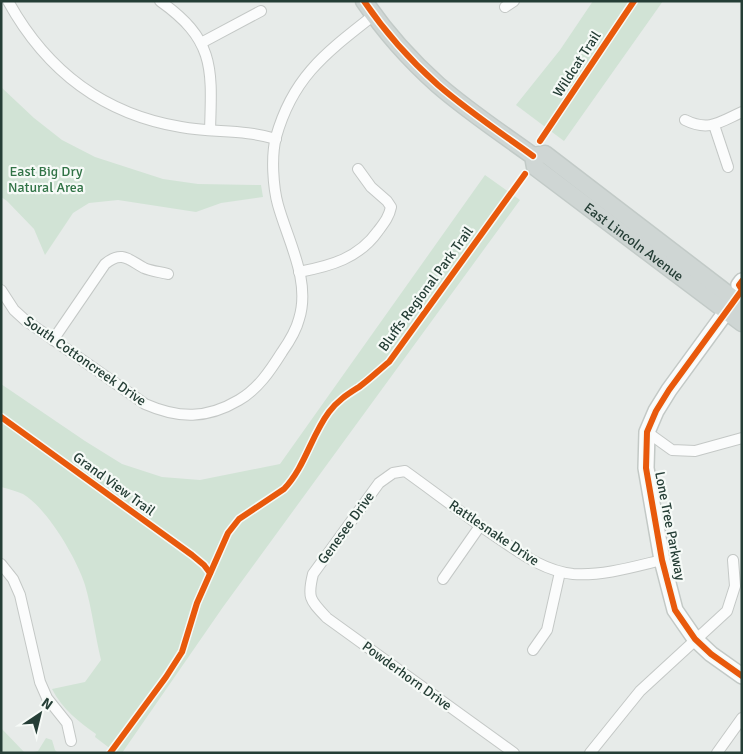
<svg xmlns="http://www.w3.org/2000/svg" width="743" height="754" font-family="Signika,sans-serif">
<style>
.green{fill:#d1e3d5}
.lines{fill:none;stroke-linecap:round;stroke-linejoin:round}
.street-casing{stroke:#c4c8c6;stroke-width:12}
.secondary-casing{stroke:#c3c9c6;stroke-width:18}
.primary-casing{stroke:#c2cac7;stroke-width:19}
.street{stroke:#fbfcfc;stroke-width:10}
.secondary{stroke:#fbfcfc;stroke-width:15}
.primary{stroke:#cfd6d4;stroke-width:16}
.cycleway-casing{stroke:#f6faf7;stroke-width:9}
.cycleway{stroke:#e8590c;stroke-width:6}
.labels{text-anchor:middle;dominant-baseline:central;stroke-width:4.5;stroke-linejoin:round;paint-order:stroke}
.street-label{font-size:14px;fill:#253e36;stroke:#f6faf7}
.park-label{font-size:14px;fill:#317346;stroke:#f6faf7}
</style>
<rect width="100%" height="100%" fill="#e7ebe9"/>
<g class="green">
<polygon points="593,1 663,1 564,141 516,105 560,50"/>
<polygon points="1,87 34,118 62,140 95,157 163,179 198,184 261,185 263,197 221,203 196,212 118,200 89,203 73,213 45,255 34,229 7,201 1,197"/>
<path d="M 485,175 L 520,200 L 223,607 L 122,753 L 116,753 L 95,737 L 96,734 C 78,721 63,710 52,689 L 85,682 L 101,660 C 95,635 92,609 85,585 C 77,559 47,508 23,494 C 16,491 9,489 1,487 L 1,384 L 85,441 L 122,464 L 162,477 L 200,480 L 280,464 Z"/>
<polygon points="1,728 25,753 1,753"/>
<polygon points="46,738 52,740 55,750 58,753 30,753 38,751"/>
</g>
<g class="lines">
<g class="street-casing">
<g id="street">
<path d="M 8,1 C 46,70 103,114 181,127 C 214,133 243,129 276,139"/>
<path d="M 160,1 C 215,40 212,68 210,130"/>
<polyline points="505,7 514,1"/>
<polyline points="201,43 261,11"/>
<path d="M 685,120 C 709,132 720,122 742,112"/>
<polyline points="714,125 728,167"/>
<path d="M 299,272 C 331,266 359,258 378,231 C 384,223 389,217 391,207 L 387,201 L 371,187 L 358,169"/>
<path d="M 1,290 L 14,310 L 25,320 L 145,404 C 179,419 207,419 239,400 C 258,389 270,371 282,352 C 289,342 296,331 299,319 C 311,281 288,241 278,205 C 273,187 271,156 276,137 C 293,76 327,52 374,15"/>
<path d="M 53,340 L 105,264 C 122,250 129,260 144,268 C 151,271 160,272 168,274"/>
<polyline points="647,432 672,450 695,451 742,438"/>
<polyline points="1,564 13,579 20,595 40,682 47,698 67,723 71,741"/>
<polyline points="443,579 480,526"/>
<polyline points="533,650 547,630 560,572"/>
<path d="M 514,753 L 327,618 C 310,600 307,598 313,574 L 379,483 L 393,473 L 405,471 C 437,494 468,518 501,540 C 523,555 545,571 573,574 C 603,576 633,567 662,560"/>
<polyline points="590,753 640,691 727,611 735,586 733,560"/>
<polyline points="717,753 742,718"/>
</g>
</g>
<g class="secondary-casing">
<polyline id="secondary" points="742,281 739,285 742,290 669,390 656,411 647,432 646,468 662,560 675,610 695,639 711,654 742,676"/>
</g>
<g class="primary-casing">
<g id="primary">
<path id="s1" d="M 364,1 C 385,32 410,60 438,85 C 468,111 501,133 533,156 L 535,167 L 742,323"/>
<polyline points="533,156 545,154 742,305"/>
</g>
</g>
<use href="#street" class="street"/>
<use href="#secondary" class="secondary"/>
<use href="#primary" class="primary"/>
<g class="cycleway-casing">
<g id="cycleway">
<path d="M 364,1 C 385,32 410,60 438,85 C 468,111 501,133 533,156"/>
<polyline points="540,141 634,1"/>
<polyline points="742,281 739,285 742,290 669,390 656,411 647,432 646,468 662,560 675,610 695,639 711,654 742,676"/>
<polyline points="1,417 192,555 204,565 210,573"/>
<path d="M 110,753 L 166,677 L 182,652 L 197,603 L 228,533 L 239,519 L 284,489 C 305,467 311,436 329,412 C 338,400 348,394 359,387 C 370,379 379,370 389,362 L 525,174"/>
</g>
</g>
<use href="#cycleway" class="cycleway"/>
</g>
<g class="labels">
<g class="street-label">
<text transform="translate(577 64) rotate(-57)">Wildcat Trail</text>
<text stroke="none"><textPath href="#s1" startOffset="366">East Lincoln Avenue</textPath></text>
<text transform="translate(426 289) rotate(-54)">Bluffs Regional Park Trail</text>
<text transform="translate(85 361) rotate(35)">South Cottoncreek Drive</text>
<text transform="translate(114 484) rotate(36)">Grand View Trail</text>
<text transform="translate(670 526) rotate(79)">Lone Tree Parkway</text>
<text transform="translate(346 528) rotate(-54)">Genesee Drive</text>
<text transform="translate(494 533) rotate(34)">Rattlesnake Drive</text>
<text transform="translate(407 676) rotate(36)">Powderhorn Drive</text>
</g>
<g class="park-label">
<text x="46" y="171">East Big Dry<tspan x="46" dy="16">Natural Area</tspan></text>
</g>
</g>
<rect width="743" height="754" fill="none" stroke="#253e36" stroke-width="5"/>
<g transform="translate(40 714) rotate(35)" stroke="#f6faf7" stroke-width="4" paint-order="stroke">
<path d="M0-4L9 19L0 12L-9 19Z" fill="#253e36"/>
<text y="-8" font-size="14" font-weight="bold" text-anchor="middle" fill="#253e36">N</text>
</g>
</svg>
